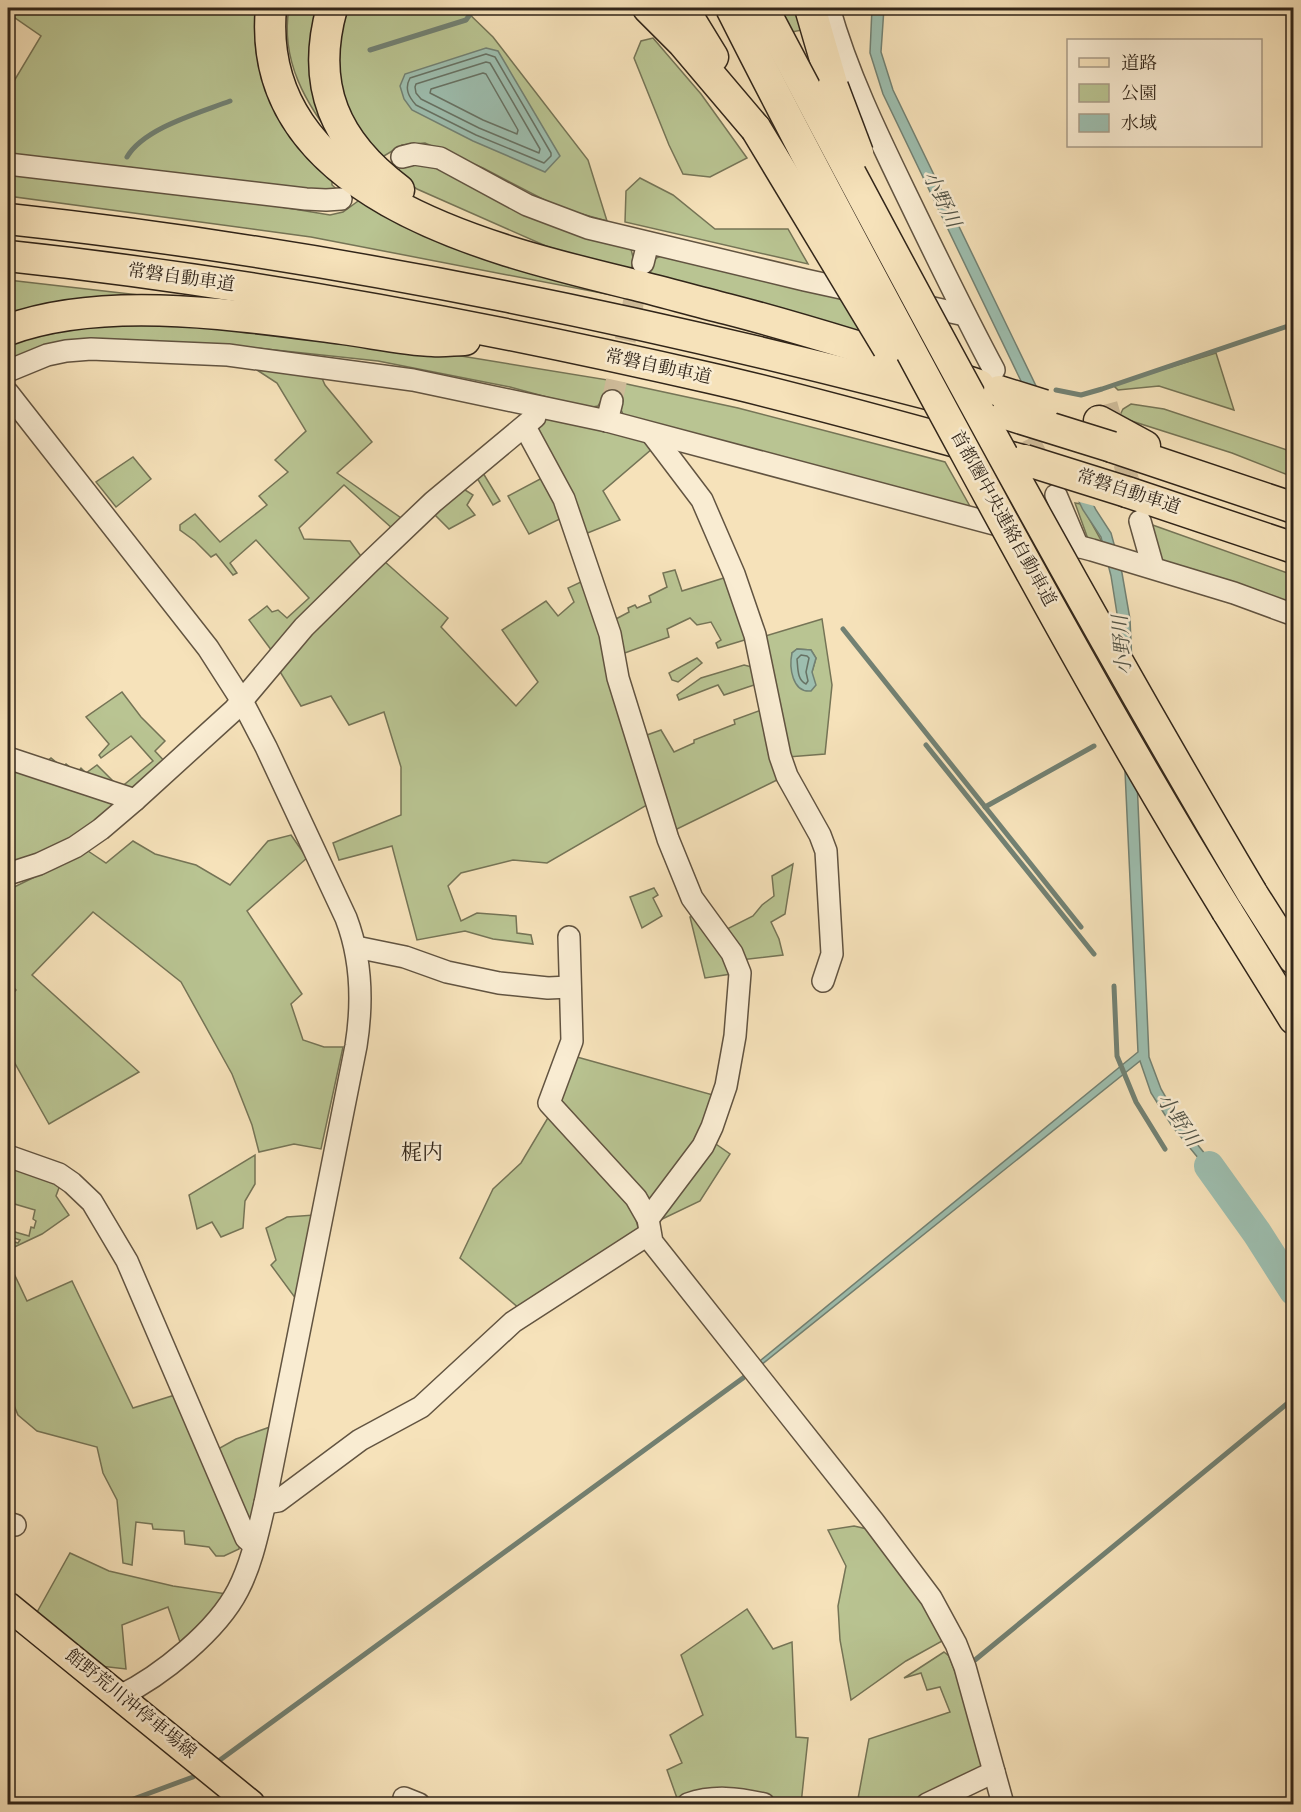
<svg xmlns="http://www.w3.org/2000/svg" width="1301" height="1812" font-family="'Sorts Mill Goudy','Noto Serif JP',serif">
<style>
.green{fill:#b9c492;stroke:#757456;stroke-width:1.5;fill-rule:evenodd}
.water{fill:#9dbeaf;stroke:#728173;stroke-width:1.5}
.pier{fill:#f6e2ba}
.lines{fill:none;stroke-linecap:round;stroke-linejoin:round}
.shore{stroke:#677264;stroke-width:1.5}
.stream{stroke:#728173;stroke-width:5}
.river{stroke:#9dbeaf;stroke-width:30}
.minor-tunnel{stroke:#cfbc9a;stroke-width:21;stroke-dasharray:21 10;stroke-linecap:butt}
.minor-casing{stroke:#625441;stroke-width:24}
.major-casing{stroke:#312519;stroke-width:30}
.highway-casing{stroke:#312519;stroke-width:33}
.minor{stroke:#f9ecd2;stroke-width:21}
.major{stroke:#f6e2ba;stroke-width:27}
.highway{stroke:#f6e2ba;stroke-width:30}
.highway-bridge-casing{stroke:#312519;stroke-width:33;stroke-linecap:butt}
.highway-bridge{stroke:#f6e2ba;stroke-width:30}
.labels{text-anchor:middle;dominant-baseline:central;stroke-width:5;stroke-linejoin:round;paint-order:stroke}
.street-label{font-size:18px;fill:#312519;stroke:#f9ecd2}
.water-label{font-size:20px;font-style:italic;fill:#515346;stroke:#f9ecd2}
.quarter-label{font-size:21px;fill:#312519;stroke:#f9ecd2}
</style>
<rect width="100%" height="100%" fill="#f6e2ba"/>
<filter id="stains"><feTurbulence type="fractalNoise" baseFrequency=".00333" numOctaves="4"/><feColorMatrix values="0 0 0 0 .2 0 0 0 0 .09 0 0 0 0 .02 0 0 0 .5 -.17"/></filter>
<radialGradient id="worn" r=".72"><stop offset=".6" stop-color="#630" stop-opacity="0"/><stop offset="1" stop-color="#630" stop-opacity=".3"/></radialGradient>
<g class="green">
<polygon points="8,8 258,8 256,30 260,64 298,144 315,164 332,178 332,185 340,192 183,180 135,168 8,154 8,91 41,36 8,13"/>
<path d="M 289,8 L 320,8 L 338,144 C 306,105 280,60 289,8 Z"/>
<polygon points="346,8 463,8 493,37 588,160 607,221 560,208 483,168 425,143 402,145 379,159 352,125 338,86 335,46"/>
<polygon points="779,8 800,8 807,29 792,32"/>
<polygon points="653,38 701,94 747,158 710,177 683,174 669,145 634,58 641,41"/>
<polygon points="421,162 631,249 633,257 631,272 614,271 546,246 417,189 396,172 404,165"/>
<polygon points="8,170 123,181 330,215 343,212 365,196 626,292 622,297 311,237 8,196"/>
<polygon points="640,178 673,195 715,229 788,229 808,264 625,222 626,191"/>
<path d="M 665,255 L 845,299 L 867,336 L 646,278 C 649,265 651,258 665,255 Z"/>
<polygon points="8,280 139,295 186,305 8,322"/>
<polygon points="139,324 233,327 449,354 608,380 604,396 598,406 587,408 510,387 378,361 228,345 8,360 8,341 72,326"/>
<polygon points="1216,353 1234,410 1159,386 1118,390 1113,385"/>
<polygon points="257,370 321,376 325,385 372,442 337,473 404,520 393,529 344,485 299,528 304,539 350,541 363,559 272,651 249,620 267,606 272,612 278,610 287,618 309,598 256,540 230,563 237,573 233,575 216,554 211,557 195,541 180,530 180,525 195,514 220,542 267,505 259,496 288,472 275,460 306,431 277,383"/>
<polygon points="622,383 738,408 945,462 971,508 634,422 623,414 617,401"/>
<polygon points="1131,404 1164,409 1293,452 1293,477 1232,453 1119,417 1123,409"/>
<polygon points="543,414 649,441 653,448 603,491 620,520 585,534 532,429"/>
<polygon points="133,457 151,479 116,507 96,482"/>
<polygon points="483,473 500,501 493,505 477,478"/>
<polygon points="542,478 562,518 529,534 508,496"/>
<polygon points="462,488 473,495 467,505 475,515 449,529 433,513"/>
<polygon points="1075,503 1081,504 1102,542 1088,539"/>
<polygon points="1147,523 1293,575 1293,608 1157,560"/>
<polygon points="384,561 448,618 441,627 516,706 538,682 502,630 546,601 558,616 574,602 568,588 585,580 647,805 547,863 513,860 461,873 448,886 461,921 477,913 516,916 517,933 531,935 533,944 493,939 465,931 417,940 392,846 339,860 333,843 401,815 401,767 384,712 349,725 331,696 301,706 279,670 324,616"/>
<polygon points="675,570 682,591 727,577 748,639 718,648 716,643 721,640 711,622 697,625 690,618 667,629 669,637 622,654 614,620 629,612 628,608 635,605 637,608 651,602 649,596 667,587 663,573"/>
<path d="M 822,619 L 832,685 L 825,754 L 788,757 L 762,637 ZM 797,649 L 811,650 L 816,658 L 812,672 L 792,653 Z"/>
<polygon points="697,658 702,663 678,682 672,680 669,673"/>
<polygon points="744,665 756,668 760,683 724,695 718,685 679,700 677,695 701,678"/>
<polygon points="122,692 141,717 165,741 155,751 167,764 130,794 47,761 51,758 62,767 66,764 77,773 81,768 86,773 97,765 120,788 153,761 131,736 101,758 99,755 109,744 86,717"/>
<polygon points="764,709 781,778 677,829 672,829 644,736 661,730 674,752 694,743 694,740 735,724 734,720"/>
<polygon points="8,768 120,800 88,830 8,868 8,798 12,795 8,788"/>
<polygon points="291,835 307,858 247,911 302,994 291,1004 303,1040 324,1047 343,1047 321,1149 294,1144 259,1152 252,1125 232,1074 181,982 93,912 32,975 139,1072 49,1124 8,1051 8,999 16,990 8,981 8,890 88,851 106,863 133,841 155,854 196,865 230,885 268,841"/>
<polygon points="793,864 785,914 771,922 779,939 783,955 740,960 725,930 753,916 762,905 774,896 772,876"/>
<polygon points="654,888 658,895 653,898 662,916 642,928 630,897"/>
<polygon points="697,915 729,959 731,974 705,978 690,917"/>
<polygon points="577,1057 713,1095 712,1109 694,1143 648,1208 560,1105 561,1093"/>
<polygon points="549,1116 631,1201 639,1231 520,1309 460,1258 493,1189 521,1163"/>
<polygon points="713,1142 730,1154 700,1201 656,1222"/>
<polygon points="255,1155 255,1184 245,1201 243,1228 221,1237 212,1222 197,1229 189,1195"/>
<polygon points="8,1166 60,1185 56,1196 69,1215 42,1234 8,1250 8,1240 18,1243 20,1240 8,1236 8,1230 29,1236 31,1227 34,1228 36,1221 33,1219 35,1210 11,1203 8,1208"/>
<polygon points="314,1215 296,1299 271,1265 276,1260 266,1228 287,1217"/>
<polygon points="9,1263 27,1301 72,1281 133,1408 175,1395 223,1512 240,1540 239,1549 224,1556 216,1556 209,1547 185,1544 184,1531 153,1529 152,1524 136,1522 132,1565 123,1563 117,1500 103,1473 97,1447 37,1431 18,1415 8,1391"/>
<polygon points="270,1427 250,1529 218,1449 236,1439"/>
<polygon points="854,1526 867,1529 921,1597 944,1640 906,1661 851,1700 840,1640 838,1606 846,1566 828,1530"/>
<polygon points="70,1553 109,1571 173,1586 227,1594 213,1611 180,1642 168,1607 122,1625 126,1669 100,1666 36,1614"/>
<polygon points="747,1609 773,1649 792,1642 796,1737 808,1738 801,1804 791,1804 759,1797 678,1801 667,1770 682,1763 670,1735 703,1715 681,1655"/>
<polygon points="944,1652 949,1656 968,1706 984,1766 981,1771 911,1804 857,1804 869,1739 950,1712 940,1687 927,1690 921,1673 904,1678"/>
</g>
<g class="water">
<polygon points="872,8 884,8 881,52 893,90 1096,510 1111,533 1122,573 1130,619 1149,1057 1161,1089 1183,1127 1210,1160 1235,1203 1172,1126 1151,1093 1140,1061 746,1377 743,1375 761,1360 1138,1052 1118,620 1111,576 1101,537 1083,510 883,94 870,53"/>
<polygon points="486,48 498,51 560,156 545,172 473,141 412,110 404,99 400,86 405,74"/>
<path d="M 797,649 L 811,650 L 816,658 L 812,672 L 816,685 L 811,691 C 792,693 789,667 792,653 Z"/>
</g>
<polygon class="pier" points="1019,385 1042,393 1098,507 1076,501"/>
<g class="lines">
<g class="shore">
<path d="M 486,54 L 495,57 L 551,153 L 551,156 L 544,163 L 476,135 L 416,105 C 409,97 404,89 410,78 Z"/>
<polygon points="486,62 490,63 493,68 540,149 539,153 479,128 421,99 416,93 415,87 416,84"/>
<polygon points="483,73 486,74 518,130 517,134 483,120 430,93 431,89"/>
<path d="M 801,655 L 807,656 L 809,658 L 806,672 L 808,681 L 806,684 C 797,680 798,668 797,659 Z"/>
</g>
<g class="stream">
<polyline points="370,50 466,20 471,13 473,8"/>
<path d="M 127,157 C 144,128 199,113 230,101"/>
<polyline points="1056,390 1081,395 1102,389 1294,324"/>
<polyline points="843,629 1081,927"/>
<polyline points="926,745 1094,954"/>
<polyline points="985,807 1094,746"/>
<polyline points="1114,986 1117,1056 1136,1102 1165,1149"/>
<polyline points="975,1660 1294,1398"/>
<polyline points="220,1760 743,1378"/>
<polyline points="120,1804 193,1777"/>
</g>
<polyline class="river" points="1209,1166 1257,1233 1294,1291"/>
<g class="minor-tunnel">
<polyline points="612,401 640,272"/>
<polyline points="1107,404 1135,503"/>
<polyline points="1015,411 1045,472"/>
</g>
<g class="minor-casing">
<g id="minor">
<path d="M 829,8 C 848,75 878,136 908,198 C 936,256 964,314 994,370"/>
<polyline points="402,157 414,154 440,158 527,205 588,228 805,280 965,315"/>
<polyline points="8,164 306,199 326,200 341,199"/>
<polyline points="643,263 648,243"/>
<polyline points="8,371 47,355 66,351 91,349 228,355 413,380 607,421 1092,550 1234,593 1294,615"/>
<path d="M 8,393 L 208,648 L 242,701 L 266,747 L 346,918 C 362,960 363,1002 356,1046 L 265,1503 C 258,1532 252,1563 238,1590 C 217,1631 161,1676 120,1696"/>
<polyline points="607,421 612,401"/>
<polyline points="525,427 564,499 610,634 618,678 668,839 692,898 732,953 740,973 735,1036 726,1086 712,1127 703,1146 648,1219"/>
<polyline points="652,434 702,500 734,574 755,635 780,756 787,776 820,835 826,851 832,954 823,981"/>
<polyline points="1056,495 1078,547"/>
<polyline points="1140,521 1153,567"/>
<polyline points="8,758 135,800"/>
<polyline points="8,874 39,864 75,847 101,829 135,800 234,710 304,627 369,563 433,502 535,417"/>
<polyline points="569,937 572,1041 549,1103 636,1198 648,1219 652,1242 874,1522 931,1598 956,1644 965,1667 1003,1804"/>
<polyline points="356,947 405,957 447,972 499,983 548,988 570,987"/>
<polyline points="8,1156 59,1174 72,1183 92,1202 127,1261 246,1538 254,1545"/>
<polyline points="265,1503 278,1501 360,1440 421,1407 513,1322 649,1234"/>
<polyline points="8,1523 15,1525"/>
<polyline points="404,1798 419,1804"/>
<path d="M 688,1804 C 713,1795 738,1798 764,1804"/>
<polyline points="927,1804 994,1772"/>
</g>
</g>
<g class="major-casing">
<polyline id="major" points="8,1606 251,1804"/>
</g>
<g class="highway-casing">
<g id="highway">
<path d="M 271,8 C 254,195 492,250 631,284 C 663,292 695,301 727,309 C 812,331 896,358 979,385"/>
<path d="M 332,8 C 310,86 335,142 399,190"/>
<polyline points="648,8 683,43 756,129"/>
<polyline points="683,8 713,57"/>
<polyline points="810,8 833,87"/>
<path d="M 8,219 C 343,255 670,325 996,412"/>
<path d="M 8,256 C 244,281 479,325 710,378 C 815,402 918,432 1022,460"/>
<path d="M 8,330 C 106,294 241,316 343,329 C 373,333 403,340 433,341 C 444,342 455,340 465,340"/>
<polyline points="1099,421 1145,446"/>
<polyline points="1112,447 1294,508"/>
<polyline points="1127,492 1294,548"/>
<polyline points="1252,893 1294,959"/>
<polyline points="1227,911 1294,1019"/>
</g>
</g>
<use href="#minor" class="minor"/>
<use href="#major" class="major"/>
<use href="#highway" class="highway"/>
<g class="highway-bridge-casing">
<g id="highway-bridge">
<path d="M 731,8 C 809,163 892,317 975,470 C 1056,619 1138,767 1227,911"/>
<path d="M 763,8 C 920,306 1080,603 1252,893"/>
<polyline points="833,87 858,153"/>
<polyline points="756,129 888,348"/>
<polyline points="999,391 1044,405"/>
<polyline points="1006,414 1112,447"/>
<polyline points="1025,460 1127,492"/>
</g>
</g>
<use href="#highway-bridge" class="highway-bridge"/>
</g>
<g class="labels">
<g class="street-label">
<text transform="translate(181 279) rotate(8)">常磐自動車道</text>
<text transform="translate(658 368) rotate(12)">常磐自動車道</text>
<text transform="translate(1128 493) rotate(18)">常磐自動車道</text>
<text transform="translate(1002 519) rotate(61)">首都圏中央連絡自動車道</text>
<text transform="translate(130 1705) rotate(39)">館野荒川沖停車場線</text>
</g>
<g class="water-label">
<text transform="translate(940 200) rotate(64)">小野川</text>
<text transform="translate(1124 645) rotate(-94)">小野川</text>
<text transform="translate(1177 1121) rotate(56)">小野川</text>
</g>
<g class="quarter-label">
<text x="422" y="1154">梶内</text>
</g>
</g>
<rect width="1301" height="1812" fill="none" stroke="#f6e2ba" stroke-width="30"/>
<rect x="9" y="9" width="1283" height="1794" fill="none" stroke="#312519" stroke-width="3"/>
<rect x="15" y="15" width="1271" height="1782" fill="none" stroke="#312519" stroke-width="1.5"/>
<rect x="1067" y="39" width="195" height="108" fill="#f9ecd2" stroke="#a99c88" stroke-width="1.5"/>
<rect x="1079" y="58" width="30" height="9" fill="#f6e2ba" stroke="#a99c88" stroke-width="1.5"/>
<text x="1121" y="69" font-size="18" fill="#312519">道路</text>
<rect x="1079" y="84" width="30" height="18" fill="#b9c492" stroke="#a99c88" stroke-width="1.5"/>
<text x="1121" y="99" font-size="18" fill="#312519">公園</text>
<rect x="1079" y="114" width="30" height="18" fill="#9dbeaf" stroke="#a99c88" stroke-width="1.5"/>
<text x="1121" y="129" font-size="18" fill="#312519">水域</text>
<rect width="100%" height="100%" filter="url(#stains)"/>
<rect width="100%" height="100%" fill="url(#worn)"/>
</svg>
